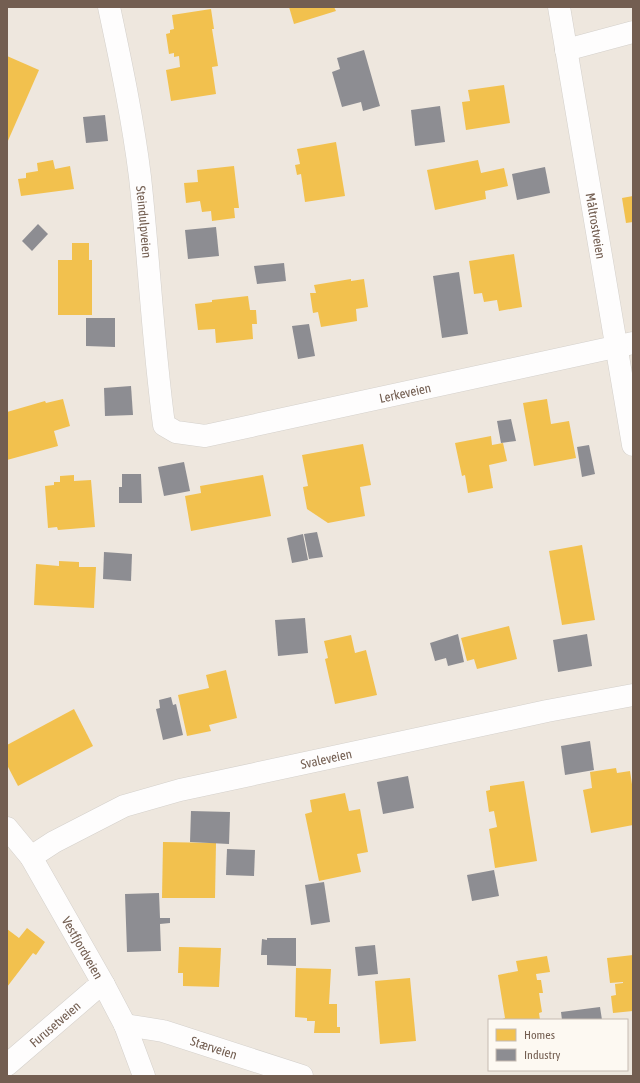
<svg xmlns="http://www.w3.org/2000/svg" width="640" height="1083" font-family="'Asap Condensed',sans-serif">
<style>
.residential{fill:#eee7de;fill-rule:evenodd}
.homes{fill:#f2c14e}
.industry{fill:#8d8d92}
.lines{fill:none;stroke-linecap:round;stroke-linejoin:round}
.street-casing{stroke:#d4d0cb;stroke-width:23}
.street{stroke:#fefdfd;stroke-width:22}
.labels{text-anchor:middle;dominant-baseline:central;stroke-width:4;stroke-linejoin:round;paint-order:stroke}
.street-label{font-size:13px;fill:#735e51;stroke:#fdf9f2}
</style>
<rect width="100%" height="100%" fill="#f6f4f0"/>
<path class="residential" d="M 7,7 L 633,7 L 633,1076 L 7,1076 ZM 489,1020 L 627,1020 L 627,1070 L 489,1070 Z"/>
<g class="homes">
<polygon points="289,7 334,7 336,11 294,24"/>
<polygon points="211,9 214,29 212,29 218,66 212,67 216,94 171,101 166,70 180,67 179,56 174,57 174,53 169,54 166,34 170,33 170,30 174,29 172,15"/>
<polygon points="7,56 39,70 7,143"/>
<polygon points="504,85 510,123 466,130 462,102 470,101 468,90"/>
<polygon points="336,142 345,196 305,202 301,174 297,175 295,165 300,164 297,149"/>
<polygon points="53,160 55,169 70,166 74,189 21,196 18,179 26,178 26,173 38,171 37,163"/>
<polygon points="478,160 481,173 504,168 508,186 485,191 486,199 435,210 427,170"/>
<polygon points="234,166 239,208 234,208 235,218 212,221 211,211 202,212 200,201 186,203 184,183 198,182 197,170"/>
<polygon points="633,196 633,222 626,223 622,198"/>
<polygon points="72,243 89,243 89,260 92,260 92,315 58,315 58,260 72,260"/>
<polygon points="514,254 522,307 499,311 497,300 484,302 482,293 474,294 469,261"/>
<polygon points="351,279 351,281 364,279 368,307 356,309 357,321 321,327 318,312 313,313 310,293 316,293 314,285"/>
<polygon points="248,296 250,310 256,310 257,324 252,324 253,339 216,343 215,329 198,330 195,304 212,302 212,300"/>
<polygon points="63,399 70,426 54,431 58,446 7,460 7,412 45,401 46,403"/>
<polygon points="547,399 551,424 569,421 576,458 534,466 523,403"/>
<polygon points="491,436 492,445 503,443 507,461 489,465 493,488 468,493 465,475 462,476 455,443"/>
<polygon points="363,444 371,485 360,487 365,516 328,523 307,509 303,487 308,486 302,455"/>
<polygon points="74,475 74,481 91,480 95,527 58,530 57,527 48,528 45,486 54,485 54,482 60,482 60,476"/>
<polygon points="263,475 271,516 191,531 185,496 201,493 200,486"/>
<polygon points="582,545 595,620 562,625 549,551"/>
<polygon points="59,561 79,562 79,567 96,567 94,608 34,605 36,564 59,566"/>
<polygon points="509,626 517,659 477,669 474,659 467,661 461,638"/>
<polygon points="351,635 355,653 366,650 377,695 335,704 325,659 328,658 324,641"/>
<polygon points="226,670 237,718 209,725 211,731 187,736 178,695 209,688 206,675"/>
<polygon points="74,709 93,746 18,786 7,765 7,745"/>
<polygon points="616,768 617,773 630,771 633,791 633,825 591,833 583,790 592,788 590,772"/>
<polygon points="524,781 537,861 495,868 489,829 497,827 494,811 489,812 486,791 490,790 490,786"/>
<polygon points="345,793 349,811 360,809 368,852 357,854 361,872 319,881 305,814 312,812 310,800"/>
<polygon points="163,842 216,843 215,898 162,898"/>
<polygon points="27,928 45,942 36,955 33,953 7,987 7,929 19,938"/>
<polygon points="179,947 221,948 219,987 183,986 183,973 178,973"/>
<polygon points="633,955 633,1011 613,1013 611,996 616,995 615,984 623,983 623,982 610,983 607,958"/>
<polygon points="547,956 550,972 536,974 537,980 541,980 543,993 539,993 542,1012 539,1013 540,1020 500,1020 505,1018 498,975 518,971 516,961"/>
<polygon points="296,968 331,969 329,1004 337,1004 337,1027 340,1027 340,1033 314,1033 315,1021 307,1021 307,1018 295,1017"/>
<polygon points="410,978 416,1041 380,1044 375,981"/>
</g>
<g class="industry">
<polygon points="364,50 380,106 363,111 361,102 342,107 332,72 340,69 337,58"/>
<polygon points="440,106 445,142 415,146 411,110"/>
<polygon points="105,115 108,141 86,143 83,117"/>
<polygon points="545,167 550,193 517,200 512,174"/>
<polygon points="38,224 48,234 32,251 22,241"/>
<polygon points="216,227 219,256 188,259 185,230"/>
<polygon points="284,263 286,281 257,284 254,266"/>
<polygon points="459,272 468,334 442,338 433,276"/>
<polygon points="86,318 115,318 115,347 86,346"/>
<polygon points="309,324 315,356 298,359 292,326"/>
<polygon points="131,386 133,415 105,416 104,388"/>
<polygon points="511,419 516,441 501,443 497,421"/>
<polygon points="589,445 595,474 582,477 577,447"/>
<polygon points="184,462 190,491 164,496 158,467"/>
<polygon points="122,474 141,474 142,503 119,503 119,487 122,487"/>
<polygon points="317,532 323,557 309,559 304,534"/>
<polygon points="303,534 308,560 292,563 287,538"/>
<polygon points="104,552 132,554 131,581 103,579"/>
<polygon points="305,618 308,653 278,656 275,620"/>
<polygon points="458,634 464,662 448,666 446,658 435,661 430,643"/>
<polygon points="587,634 592,666 558,672 553,640"/>
<polygon points="171,697 173,705 176,704 183,735 163,740 156,709 160,708 159,700"/>
<polygon points="590,741 594,770 565,775 561,746"/>
<polygon points="408,776 414,808 383,814 377,782"/>
<polygon points="191,811 230,812 229,844 190,842"/>
<polygon points="227,849 255,850 254,876 226,875"/>
<polygon points="494,870 499,896 472,901 467,875"/>
<polygon points="324,882 330,922 311,925 305,885"/>
<polygon points="159,893 160,918 170,918 170,923 160,924 161,951 127,952 125,894"/>
<polygon points="267,938 296,938 296,966 267,965 267,955 261,955 262,939 267,940"/>
<polygon points="375,945 378,974 358,976 355,947"/>
<polygon points="600,1007 602,1020 562,1020 561,1012"/>
</g>
<g class="lines">
<g class="street-casing">
<g id="street">
<path id="s1" d="M 109,7 C 121,63 133,120 140,177 C 149,260 153,343 164,425 L 176,432 L 205,436 L 633,343"/>
<path id="s2" d="M 559,7 L 633,445"/>
<polyline points="566,50 633,32"/>
<path id="s3" d="M 7,828 L 31,857 L 104,985 L 125,1025 L 144,1076"/>
<path id="s4" d="M 31,857 L 54,842 L 124,806 L 180,790 L 547,711 L 633,695"/>
<path id="s5" d="M 125,1025 L 163,1031 L 302,1076"/>
<path id="s6" d="M 7,1065 L 93,991 L 104,985"/>
</g>
</g>
<use href="#street" class="street"/>
</g>
<g class="labels">
<g class="street-label">
<text stroke="none"><textPath href="#s1" startOffset="218">Steindulpveien</textPath></text>
<text stroke="none"><textPath href="#s2" startOffset="222">Måltrostveien</textPath></text>
<text stroke="none"><textPath href="#s1" startOffset="670">Lerkeveien</textPath></text>
<text stroke="none"><textPath href="#s4" startOffset="314">Svaleveien</textPath></text>
<text stroke="none"><textPath href="#s3" startOffset="142">Vestfjordveien</textPath></text>
<text stroke="none"><textPath href="#s6" startOffset="63">Furusetveien</textPath></text>
<text stroke="none"><textPath href="#s5" startOffset="92">Stærveien</textPath></text>
</g>
</g>
<rect width="640" height="1083" fill="none" stroke="#735e51" stroke-width="16"/>
<rect x="488" y="1019" width="140" height="52" fill="#fdf9f2" stroke="#c6bbb2"/>
<rect x="496" y="1029" width="20" height="12" fill="#f2c14e" stroke="#c6bbb2"/>
<text x="524" y="1039" font-size="12" fill="#735e51">Homes</text>
<rect x="496" y="1049" width="20" height="12" fill="#8d8d92" stroke="#c6bbb2"/>
<text x="524" y="1059" font-size="12" fill="#735e51">Industry</text>
</svg>
